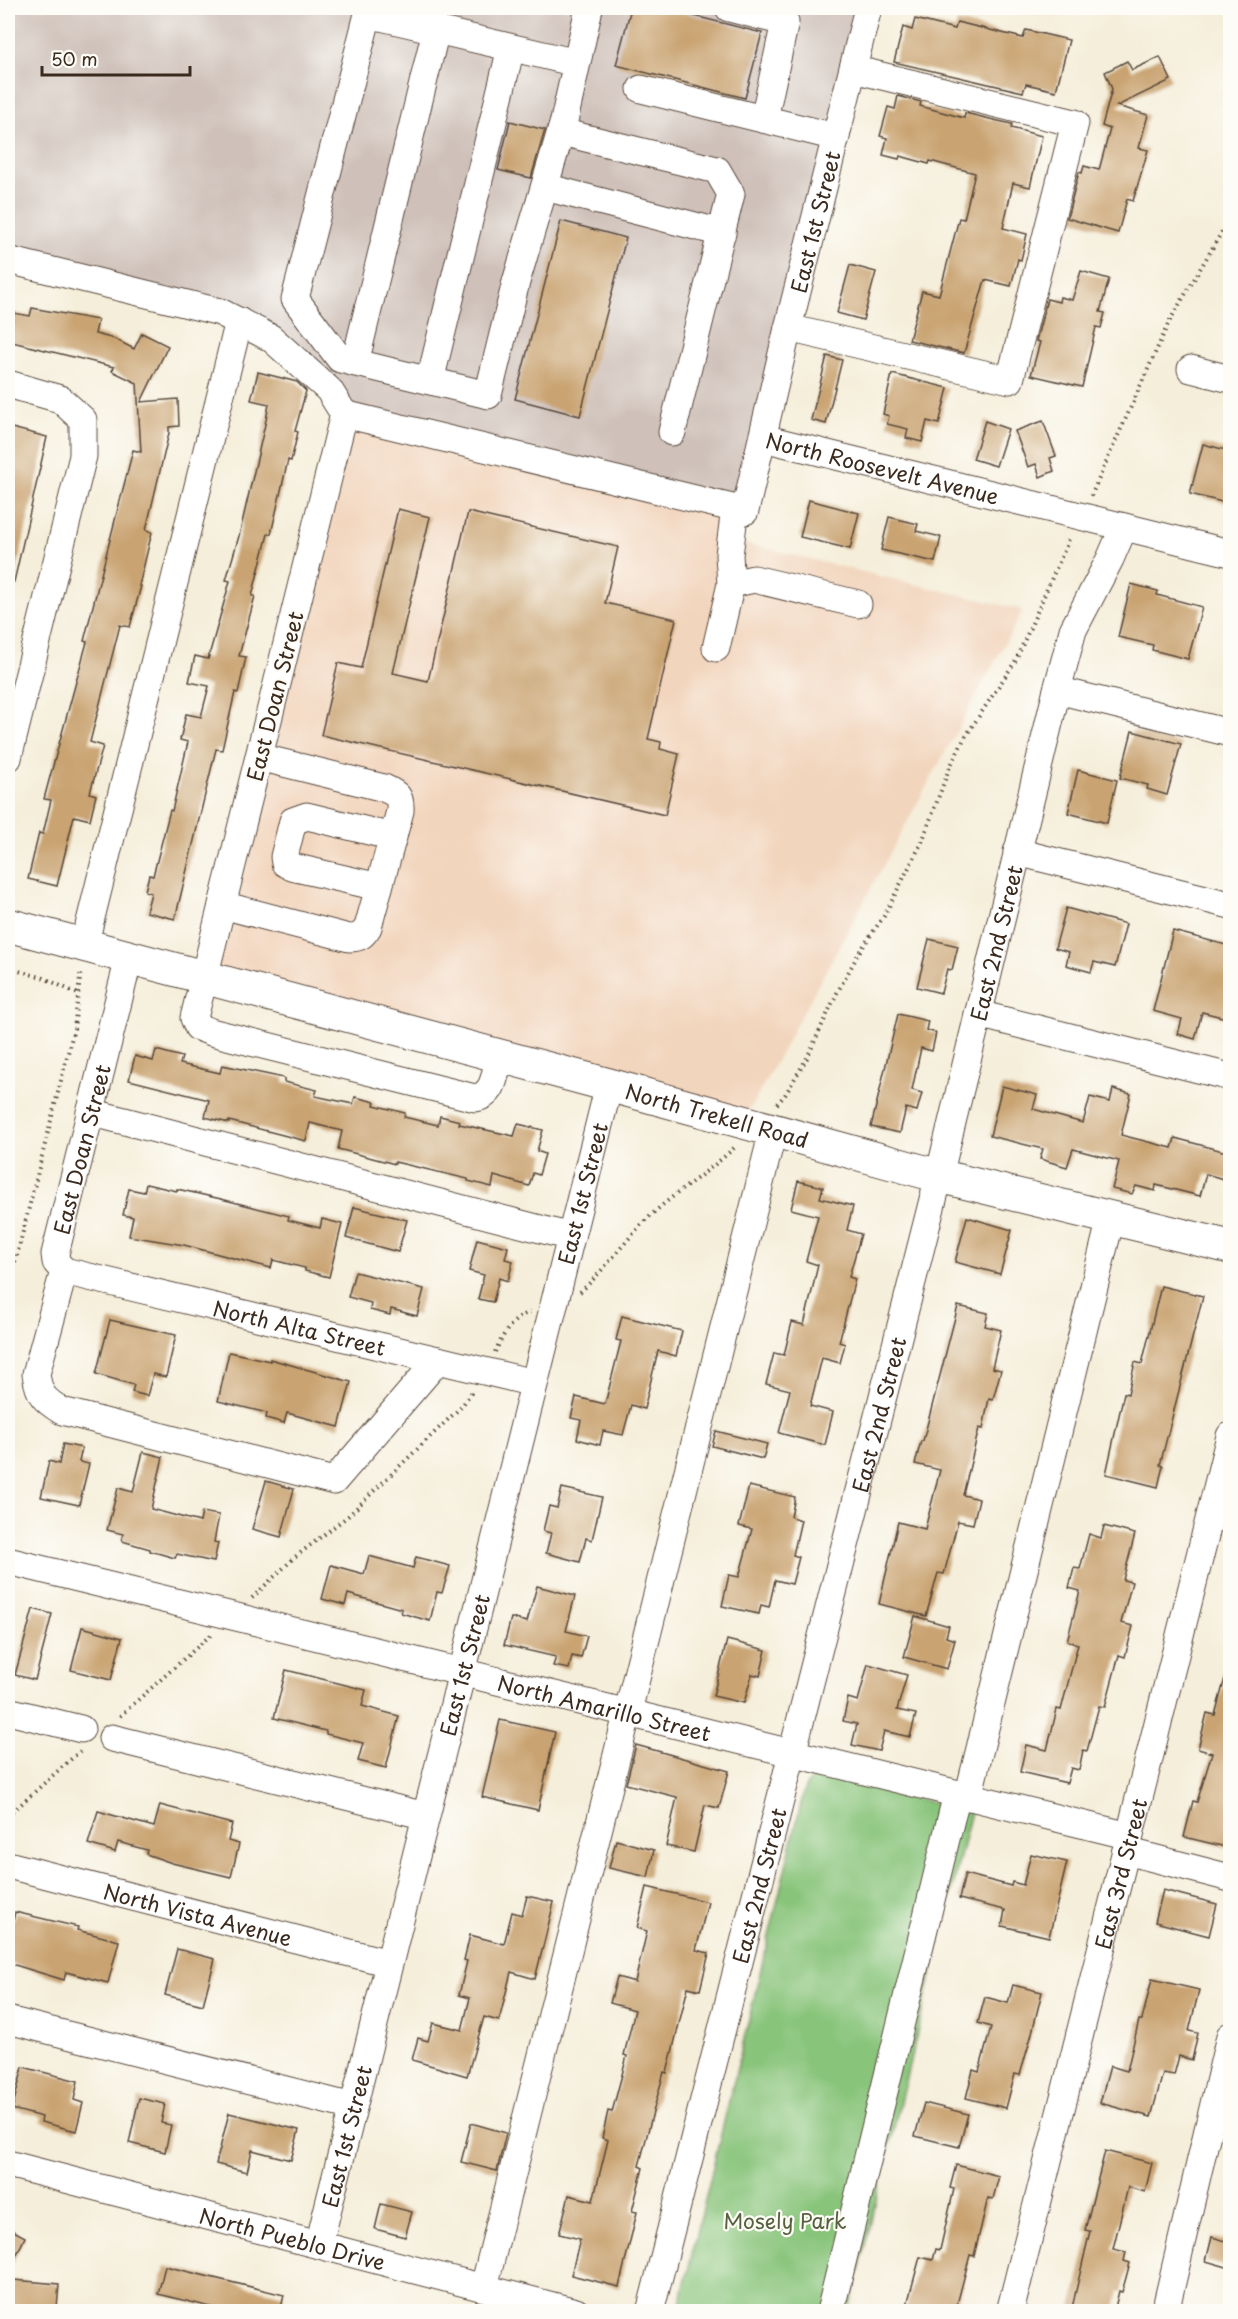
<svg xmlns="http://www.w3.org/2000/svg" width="1238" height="2319" font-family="'Playpen Sans',sans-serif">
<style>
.built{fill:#f2d5bd}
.industrial{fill:#cfc1ba}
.green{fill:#88c47a;stroke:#62774c;stroke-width:1.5}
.building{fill:#c9a371}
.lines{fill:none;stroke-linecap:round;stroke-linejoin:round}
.minor-casing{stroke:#57473a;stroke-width:29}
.major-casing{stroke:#57473a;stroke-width:35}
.path{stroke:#57473a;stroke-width:4;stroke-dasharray:1.5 4.5;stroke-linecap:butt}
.minor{stroke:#fff;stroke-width:27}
.major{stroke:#fff;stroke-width:33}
.labels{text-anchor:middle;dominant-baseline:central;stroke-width:4.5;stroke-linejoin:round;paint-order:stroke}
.street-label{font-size:21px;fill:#3b2a1e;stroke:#fdfcf7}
.park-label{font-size:21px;fill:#56603e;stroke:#fdfcf7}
</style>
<rect width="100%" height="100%" fill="#fdfcf7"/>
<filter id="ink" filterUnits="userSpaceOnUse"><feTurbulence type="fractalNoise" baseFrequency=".0167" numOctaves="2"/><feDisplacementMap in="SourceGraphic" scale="12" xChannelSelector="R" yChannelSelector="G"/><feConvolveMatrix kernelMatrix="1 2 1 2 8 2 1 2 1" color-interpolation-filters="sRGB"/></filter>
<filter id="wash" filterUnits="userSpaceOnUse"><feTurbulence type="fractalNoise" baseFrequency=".008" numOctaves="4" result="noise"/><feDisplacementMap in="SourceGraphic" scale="24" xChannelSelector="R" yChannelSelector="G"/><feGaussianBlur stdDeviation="1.35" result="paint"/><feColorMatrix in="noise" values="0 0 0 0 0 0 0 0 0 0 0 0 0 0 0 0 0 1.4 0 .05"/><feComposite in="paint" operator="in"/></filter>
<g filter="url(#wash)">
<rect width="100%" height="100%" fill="#f5eeda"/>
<polygon class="built" points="344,414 745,511 738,542 1023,610 743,1122 204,978"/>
<polygon class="industrial" points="8,8 868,8 745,511 344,414 271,338 8,260"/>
<polygon class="green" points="825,1776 971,1812 849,2311 678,2312 805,1787 814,1777"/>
<g id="blocks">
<g class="building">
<polygon points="631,8 663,8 762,33 745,98 616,65"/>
<polygon points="915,19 955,29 957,22 1023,38 1026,30 1069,40 1056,91 1026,84 1023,92 894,62 903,27 912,30"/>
<polygon points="1160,57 1171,80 1117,106 1148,115 1139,148 1148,150 1133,201 1127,199 1118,233 1067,218 1079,172 1082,173 1084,166 1099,170 1110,129 1102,126 1112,89 1105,72 1127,61 1132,70"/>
<polygon points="898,96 921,102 920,106 964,118 965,113 994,120 1012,124 1011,128 1042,136 1030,187 1013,183 1003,228 1027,234 1021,260 1018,259 1011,286 985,280 964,353 909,340 922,291 939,295 959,218 964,219 975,173 930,161 929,164 900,156 899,159 883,155 887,138 880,136 888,107 895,109"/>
<polygon points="510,121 545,130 531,178 498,170"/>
<polygon points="561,221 626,238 580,416 515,399"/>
<polygon points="850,265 876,272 863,320 837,313"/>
<polygon points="1081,271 1109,279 1100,312 1105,313 1101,328 1096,327 1082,387 1031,375 1040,342 1036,341 1047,299 1059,302 1060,297 1072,300"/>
<polygon points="32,308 98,320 95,334 115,339 134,349 142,333 168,346 141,402 178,399 179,426 169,427 169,433 146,530 152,532 139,586 141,586 130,627 120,625 90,742 103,746 90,793 96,795 90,820 74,816 57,886 28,879 39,833 43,834 51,800 44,799 48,784 87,642 84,641 133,450 141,452 137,383 112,371 114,367 8,341 14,313 30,316"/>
<polygon points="827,356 842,360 826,424 811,420"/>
<polygon points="258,372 297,382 306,391 295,431 298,432 291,461 288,460 271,534 268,534 252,596 255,596 239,656 246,657 238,693 235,692 222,750 216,749 175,919 146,912 151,893 145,891 149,875 153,876 170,810 172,811 188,742 180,740 186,714 201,717 209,686 189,682 195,656 208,659 230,581 226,580 239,536 266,420 269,404 251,400"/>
<polygon points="892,374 948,388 939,424 927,421 922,442 906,438 908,429 887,424 889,416 883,414"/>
<polygon points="985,421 1008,429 996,466 973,459"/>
<polygon points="1043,421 1056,456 1050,458 1054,471 1040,477 1036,464 1028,467 1015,431"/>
<polygon points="8,427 47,437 14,582 8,581"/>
<polygon points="1203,444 1230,451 1230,504 1190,494"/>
<polygon points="809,500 859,513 850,549 800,537"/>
<polygon points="398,509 430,517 393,673 428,681 468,512 618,547 605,603 676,619 648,739 661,742 660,749 679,754 665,815 321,735 338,663 361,668"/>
<polygon points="889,517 918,524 916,531 941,537 935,562 881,550"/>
<polygon points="1131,584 1158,591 1157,595 1202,607 1188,659 1152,650 1153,645 1118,637"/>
<polygon points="1132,731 1181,744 1167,795 1147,789 1148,785 1120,778"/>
<polygon points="1078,770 1117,780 1107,823 1068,813"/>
<polygon points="1066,908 1126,924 1115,967 1094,962 1091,972 1066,965 1069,952 1055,948"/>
<polygon points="1173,931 1230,946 1230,1019 1202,1012 1195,1039 1178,1034 1182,1019 1153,1011"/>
<polygon points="929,939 958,946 952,970 947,969 941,993 917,987"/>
<polygon points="898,1014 928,1021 926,1030 936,1033 932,1051 921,1048 912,1090 922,1093 917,1111 906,1108 900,1133 871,1127"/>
<polygon points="156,1050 182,1057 180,1064 220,1073 222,1065 265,1074 284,1078 284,1082 317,1090 315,1096 353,1104 355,1097 375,1102 374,1105 405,1113 404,1117 438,1125 440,1116 460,1121 459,1124 514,1136 518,1124 543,1130 537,1151 545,1154 539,1175 533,1173 529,1186 494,1176 492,1187 468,1181 468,1179 395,1162 395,1164 338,1149 342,1131 310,1123 306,1141 229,1121 229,1123 205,1117 209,1100 129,1080 135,1056 153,1061"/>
<polygon points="1002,1086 1037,1095 1033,1109 1083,1123 1090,1097 1110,1102 1113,1089 1131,1094 1121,1135 1172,1148 1175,1138 1230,1153 1230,1181 1206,1174 1200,1196 1156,1185 1155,1191 1136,1186 1132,1194 1112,1189 1119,1161 1073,1149 1067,1167 1040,1159 1043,1149 990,1136"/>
<polygon points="798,1181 823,1187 820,1198 853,1206 847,1230 861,1234 849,1277 855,1279 839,1342 845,1344 840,1363 822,1358 810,1406 833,1412 825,1445 779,1433 790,1390 766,1384 774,1353 784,1355 792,1322 804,1325 818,1265 806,1261 818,1216 791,1209"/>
<polygon points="146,1184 177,1191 177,1189 221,1199 289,1216 288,1220 320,1228 322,1219 342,1224 329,1277 305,1271 305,1268 273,1260 271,1268 184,1245 129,1236 133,1217 123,1215 129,1189 144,1192"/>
<polygon points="354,1207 407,1220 398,1252 346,1238"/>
<polygon points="967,1217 1012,1230 1000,1274 955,1262"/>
<polygon points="477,1239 508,1247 505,1259 513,1261 508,1281 499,1278 493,1302 478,1299 484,1275 469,1271"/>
<polygon points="355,1272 424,1289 417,1316 391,1309 390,1315 370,1310 371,1303 348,1297"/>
<polygon points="1161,1286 1203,1296 1160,1465 1163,1466 1158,1487 1106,1474 1124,1393 1128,1394 1135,1362 1142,1364"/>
<polygon points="958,1306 988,1313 985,1326 1001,1330 992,1368 1001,1370 993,1399 989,1398 983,1429 979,1428 963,1495 979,1499 973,1524 958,1521 944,1574 938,1573 926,1616 879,1604 898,1522 925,1529 940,1470 915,1464 921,1441 923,1441"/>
<polygon points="622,1316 682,1331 676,1356 658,1351 644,1409 631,1405 623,1435 603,1431 600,1445 577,1439 581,1420 571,1418 576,1397 605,1404 621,1341 616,1340"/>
<polygon points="110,1320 176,1335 166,1377 153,1374 147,1396 132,1392 134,1385 96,1374"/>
<polygon points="229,1352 270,1361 270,1359 351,1382 339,1427 287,1413 284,1423 266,1418 267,1413 218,1401"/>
<polygon points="716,1431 767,1444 763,1459 712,1446"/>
<polygon points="63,1444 82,1448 79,1462 89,1464 79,1505 41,1497 49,1461 59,1464"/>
<polygon points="143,1452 163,1457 151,1509 200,1522 202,1512 219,1515 214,1542 218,1543 214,1562 177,1554 175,1558 150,1551 150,1549 122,1541 123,1534 107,1530 118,1488 133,1492"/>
<polygon points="266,1481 294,1489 281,1537 252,1529"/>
<polygon points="749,1486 795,1497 791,1517 801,1520 793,1555 799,1557 792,1584 775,1580 769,1607 761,1605 759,1614 722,1606 729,1575 739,1577 752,1529 739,1526"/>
<polygon points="562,1488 602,1497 592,1540 586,1538 580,1562 546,1553 551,1533 543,1531 549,1506 557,1508"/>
<polygon points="1104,1526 1135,1534 1123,1580 1132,1582 1121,1623 1133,1626 1125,1657 1119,1655 1105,1707 1099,1706 1087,1751 1083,1750 1079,1770 1071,1768 1067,1783 1020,1772 1026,1745 1047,1750 1057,1709 1061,1710 1078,1644 1067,1641 1080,1591 1069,1588 1074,1568 1080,1569 1089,1534 1101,1538"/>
<polygon points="369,1556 413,1568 416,1557 450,1566 442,1593 437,1592 430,1621 401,1613 402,1609 348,1594 345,1605 322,1599 331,1565 364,1574"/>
<polygon points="537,1586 575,1596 566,1631 587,1636 581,1658 572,1656 569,1669 553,1666 556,1657 504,1645 511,1618 527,1622"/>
<polygon points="33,1609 52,1614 35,1680 15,1675"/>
<polygon points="915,1616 949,1626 946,1637 955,1640 947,1669 904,1657"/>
<polygon points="82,1627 122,1638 111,1680 71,1670"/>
<polygon points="727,1640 766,1650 760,1676 752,1674 744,1703 713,1696"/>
<polygon points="868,1664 907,1675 897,1710 916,1714 910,1737 884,1731 879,1751 852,1745 857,1724 843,1721 848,1698 858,1701"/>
<polygon points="286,1670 366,1690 362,1706 399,1716 386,1768 358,1761 363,1743 326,1734 326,1731 274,1718"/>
<polygon points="1225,1678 1230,1678 1230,1751 1227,1764 1230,1765 1230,1848 1184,1837 1193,1801 1197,1802 1212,1753 1198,1749 1207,1713 1215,1715"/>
<polygon points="500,1720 555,1732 538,1810 482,1797"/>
<polygon points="636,1745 729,1771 719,1808 705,1805 694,1852 666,1846 677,1797 626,1784"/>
<polygon points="160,1805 232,1824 228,1841 239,1844 231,1877 172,1863 146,1854 147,1850 118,1842 115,1852 88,1844 98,1811 154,1827"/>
<polygon points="616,1840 654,1850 648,1877 609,1868"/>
<polygon points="1031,1854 1067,1862 1049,1937 1002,1926 1005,1910 959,1899 965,1874 1011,1886 1012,1882 1023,1885"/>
<polygon points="647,1887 708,1902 696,1950 709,1953 700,1990 688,1987 667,2073 664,2072 652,2116 639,2166 643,2168 632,2211 637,2212 619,2287 571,2275 580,2239 559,2234 569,2195 593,2201 608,2140 602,2138 608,2111 612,2112 627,2056 624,2055 635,2010 610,2003 617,1977 635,1982 647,1931 637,1928"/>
<polygon points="1163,1890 1217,1904 1209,1936 1155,1922"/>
<polygon points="527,1896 554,1902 535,1979 511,1972 499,2021 484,2017 467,2076 412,2060 418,2038 428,2041 433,2023 462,2030 470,1998 459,1995 467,1961 464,1960 470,1935 504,1944 512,1912 522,1915"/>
<polygon points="15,1912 78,1927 77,1930 119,1941 108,1983 66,1972 64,1980 8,1963 8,1920 13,1921"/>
<polygon points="177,1949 215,1959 203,2005 165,1995"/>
<polygon points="1152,1979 1199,1990 1189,2031 1198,2033 1192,2060 1179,2056 1174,2075 1163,2073 1151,2117 1100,2103 1110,2066 1127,2071 1139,2020 1142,2020"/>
<polygon points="1013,1985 1042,1992 1031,2037 1020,2075 1015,2074 1006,2108 966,2098 973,2070 979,2072 991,2027 978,2023 985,1997 1008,2003"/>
<polygon points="23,2067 78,2081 74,2100 83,2103 76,2131 41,2122 42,2117 12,2109"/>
<polygon points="139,2098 165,2104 161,2123 171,2125 165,2152 129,2143"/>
<polygon points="924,2103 968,2114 959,2147 915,2136"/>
<polygon points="229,2113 299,2130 291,2160 252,2150 247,2172 216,2164"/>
<polygon points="471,2123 506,2133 497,2171 461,2162"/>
<polygon points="1105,2151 1152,2163 1145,2192 1128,2187 1113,2249 1126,2252 1124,2261 1130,2263 1122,2292 1119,2291 1114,2312 1071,2312 1090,2231 1085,2230"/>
<polygon points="956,2165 999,2176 993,2199 988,2198 974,2256 970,2255 955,2312 905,2312 920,2257 933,2260 936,2249 940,2250 954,2189 950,2188"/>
<polygon points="381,2204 412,2212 405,2237 375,2229"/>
<polygon points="8,2228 25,2237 8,2273"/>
<polygon points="1212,2237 1230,2242 1230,2268 1206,2261"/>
<polygon points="165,2266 284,2295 280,2312 231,2312 158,2294"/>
<polygon points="13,2280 59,2284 57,2308 41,2307 40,2312 10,2312"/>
</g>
</g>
</g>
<g filter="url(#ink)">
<use href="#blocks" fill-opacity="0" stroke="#57473a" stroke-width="1.5"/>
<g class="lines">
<g class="minor-casing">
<g id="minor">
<polyline points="729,8 785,22 764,119"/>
<polyline points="577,63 368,14 295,299 340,359 488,395 516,282 564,121 589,8"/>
<polyline points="641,89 836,137"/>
<polyline points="561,132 717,170 731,194 672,432"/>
<polyline points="545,187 722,233"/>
<polyline points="8,260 220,312 271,338 329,390 344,414"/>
<polyline points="788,328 1010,380 1075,123 853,69"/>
<polyline points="355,363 436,30"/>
<polyline points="1191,369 1230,379"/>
<polyline points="430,381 511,48"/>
<polyline points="8,384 60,399 83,420 83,456 8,758"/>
<path d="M 344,414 L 194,1018 L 198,1027 L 211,1032 L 475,1098 C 495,1095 495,1073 499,1056"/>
<path id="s1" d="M 344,414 L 745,511 L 788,328 L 868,8"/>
<path id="s2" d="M 763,438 L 1230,553"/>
<polyline points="731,584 754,579 858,604"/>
<polyline points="716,648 731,584 729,555 735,508"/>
<polyline points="1057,690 1230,733"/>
<polyline points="1017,852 1230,905"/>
<polyline points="379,887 292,867 285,863 284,857 293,821 307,816 393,837"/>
<path d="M 222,905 L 349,938 C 360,938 363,935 368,927 L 400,811 C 401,796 397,794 384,788 L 259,757"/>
<polyline points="84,946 239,321"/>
<polyline points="978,1014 1230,1077"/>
<polyline points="90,1112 571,1237"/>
<path d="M 64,1271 L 36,1374 C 39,1395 44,1400 62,1411 L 334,1481 L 438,1360"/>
<path id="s3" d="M 64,1271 L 534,1383"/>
<path id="s4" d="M 64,1271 L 56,1262 L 55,1254 L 129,958"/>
<path id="s5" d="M 8,1561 L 1130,1836"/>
<polyline points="8,1711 81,1729"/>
<polyline points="112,1738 426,1816"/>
<polyline points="968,1797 1111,1218"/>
<polyline points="1126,1851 1230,1878"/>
<path id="s6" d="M 8,1865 L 389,1963"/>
<polyline points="8,2020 353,2107"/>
<path id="s7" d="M 8,2164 L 576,2312"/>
<path id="s8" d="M 319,2244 L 609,1085"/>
<polyline points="484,2287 773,1131"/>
<path id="s9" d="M 650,2312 L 939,1176 L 1057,690 L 1073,630 L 1110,559 L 1124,527"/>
<polyline points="830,2312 957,1794"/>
<path id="s10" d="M 1010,2312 L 1230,1436"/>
<polyline points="1165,2312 1230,2036"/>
</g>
</g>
<g class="major-casing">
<g id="major">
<path id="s11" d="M 8,925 L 609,1085 L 939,1176 L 1230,1247"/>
</g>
</g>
<g class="path">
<polyline points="1091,496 1169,322 1230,218"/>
<polyline points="8,968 44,978 78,994"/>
<polyline points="777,1104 785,1095 807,1058 836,995 860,951 884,916 922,842 949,769 964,739 1016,660 1070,537"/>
<polyline points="8,1291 74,1029 81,970"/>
<path d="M 580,1292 C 606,1269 625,1240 650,1216 C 677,1191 709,1172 736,1146"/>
<path d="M 495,1352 C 503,1335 511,1319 530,1312"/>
<polyline points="252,1598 295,1557 348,1516 462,1406 473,1390"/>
<polyline points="120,1716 213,1633"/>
<polyline points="8,1816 80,1751"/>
</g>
<use href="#minor" class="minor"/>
<use href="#major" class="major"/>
</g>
</g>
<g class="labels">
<g class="street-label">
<text stroke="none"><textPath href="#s1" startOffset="710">East 1st Street</textPath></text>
<text stroke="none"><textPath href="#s2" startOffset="123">North Roosevelt Avenue</textPath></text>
<text transform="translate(274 696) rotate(-76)">East Doan Street</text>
<text stroke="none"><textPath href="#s9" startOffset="1412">East 2nd Street</textPath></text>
<text stroke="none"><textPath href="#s11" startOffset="734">North Trekell Road</textPath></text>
<text stroke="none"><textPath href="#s4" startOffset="128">East Doan Street</textPath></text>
<text stroke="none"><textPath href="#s8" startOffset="1083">East 1st Street</textPath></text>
<text stroke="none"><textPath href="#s3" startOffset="242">North Alta Street</textPath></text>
<text stroke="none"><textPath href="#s9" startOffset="926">East 2nd Street</textPath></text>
<text stroke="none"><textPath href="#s8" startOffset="597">East 1st Street</textPath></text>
<text stroke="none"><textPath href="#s5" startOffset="614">North Amarillo Street</textPath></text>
<text stroke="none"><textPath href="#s10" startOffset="452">East 3rd Street</textPath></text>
<text stroke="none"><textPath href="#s9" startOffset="440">East 2nd Street</textPath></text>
<text stroke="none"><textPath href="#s6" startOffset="196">North Vista Avenue</textPath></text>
<text stroke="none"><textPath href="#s8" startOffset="111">East 1st Street</textPath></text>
<text stroke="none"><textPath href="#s7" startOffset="294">North Pueblo Drive</textPath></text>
</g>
<g class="park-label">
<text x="785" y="2220">Mosely Park</text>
</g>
</g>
<rect width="1238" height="2319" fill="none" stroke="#fdfcf7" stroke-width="30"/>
<path d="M42 66v9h148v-9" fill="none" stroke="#3b2a1e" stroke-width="3"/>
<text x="51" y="66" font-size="18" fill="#3b2a1e" stroke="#fdfcf7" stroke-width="4.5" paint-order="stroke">50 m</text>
</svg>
